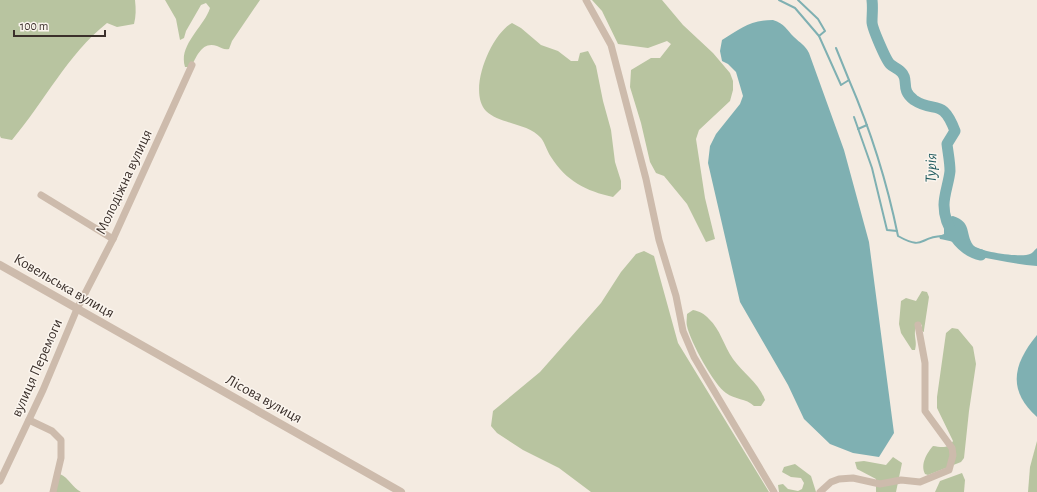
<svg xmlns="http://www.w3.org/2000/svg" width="1037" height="492" font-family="'Alegreya Sans',sans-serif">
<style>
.green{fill:#b8c4a0}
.water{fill:#7fb0b2}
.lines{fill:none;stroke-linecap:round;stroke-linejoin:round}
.stream{stroke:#7fb0b2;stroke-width:2}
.river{stroke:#7fb0b2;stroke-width:11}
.minor{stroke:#cdbbac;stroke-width:7}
.tertiary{stroke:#cdbbac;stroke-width:8}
.labels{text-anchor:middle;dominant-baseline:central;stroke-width:3;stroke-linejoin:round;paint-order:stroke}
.street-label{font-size:15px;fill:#3b302b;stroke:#fbf5ee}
.water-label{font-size:16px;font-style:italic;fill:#1f5a5e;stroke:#fbf5ee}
</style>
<rect width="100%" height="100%" fill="#f4ebe1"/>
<g class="green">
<path d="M 0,0 L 135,0 C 136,9 136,16 134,24 L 117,27 L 107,23 C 67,55 45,101 12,140 L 1,138 L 0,136 Z"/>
<path d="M 165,0 L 260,0 L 232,41 L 229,49 C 224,50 222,48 217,46 C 202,41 197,56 191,67 L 185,67 C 178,45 204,27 210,8 L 206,3 L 201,5 L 186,31 L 184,38 L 180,40 L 176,19 Z"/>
<polygon points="592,0 662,0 683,25 713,53 730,73 733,81 733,90 730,101 699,130 696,139 705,198 715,239 706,242 687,204 664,176 656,173 650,162 641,123 630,87 631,70 651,58 660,58 671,44 667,41 648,48 618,44 602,11"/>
<path d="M 512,23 L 521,28 L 541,45 L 558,51 L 571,61 L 578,61 L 580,53 L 588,51 L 596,66 L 603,101 L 611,130 L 615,162 L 621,181 L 621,189 L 613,197 C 586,191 566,181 551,157 C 547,151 545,143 541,138 C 528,123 499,124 486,111 C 467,91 491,34 512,23 Z"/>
<polygon points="644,251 654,256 678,343 769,492 591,492 559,468 523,450 497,433 491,426 493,411 540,372 601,303 621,272 636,254"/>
<path d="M 922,291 L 927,292 L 929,297 L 924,330 L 924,332 L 922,331 L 922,325 L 917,323 C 912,336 918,340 915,350 L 912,350 L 901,333 L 899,324 L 901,301 L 906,298 L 916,301 Z"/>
<path d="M 693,310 C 699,311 705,314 709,319 C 720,329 724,346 733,359 C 743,373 759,383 765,400 L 761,406 L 754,406 C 746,398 735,400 726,393 C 714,385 690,341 687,326 C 686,322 687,318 687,314 Z"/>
<path d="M 952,328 L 958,329 L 973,347 L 976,364 L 969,411 L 964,458 L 961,462 L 928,475 L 925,474 C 920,464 927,453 933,446 C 941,447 949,449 953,441 L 937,408 L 937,397 L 946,333 Z"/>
<polygon points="1037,441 1037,492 1028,492 1030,467"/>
<polygon points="893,457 902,463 896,492 876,492 876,479 857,469 855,462 864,461 886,465"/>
<polygon points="795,464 811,476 816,492 779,492 778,485 783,484 788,489 798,491 802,489 804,483 801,478 791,477 782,472 784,467"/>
<polygon points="962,473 965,480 964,492 935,492 940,481"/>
<path d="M 60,474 C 69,478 72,487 81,492 L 55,492 Z"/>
</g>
<g class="water">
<path d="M 773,20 C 785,24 786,29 794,37 C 800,43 805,45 809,53 L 844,150 L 869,242 L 894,433 L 879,457 L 853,453 L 830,444 L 804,419 L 788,385 L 740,302 L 708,163 L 710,146 L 716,134 L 740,104 L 743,96 L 736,72 L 728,64 L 722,61 L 720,51 L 722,40 C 740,29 750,20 773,20 Z"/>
<path d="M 953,216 C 972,222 965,233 973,245 C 979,252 1022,258 1030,254 C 1033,253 1034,250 1037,248 L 1037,266 C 1015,264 996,260 975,256 C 970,255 969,251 966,248 C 960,243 947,240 940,239 L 939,236 L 944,234 L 944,228 L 948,217 Z"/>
<path d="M 1037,335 L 1037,417 C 1007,390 1013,364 1037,335 Z"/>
</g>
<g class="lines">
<g class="stream">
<polyline points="779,0 795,8 819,36"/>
<path d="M 798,0 L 818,19 L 825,31 L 819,36 L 841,85 L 849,80 C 871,131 887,182 898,236 C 925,251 918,237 942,236"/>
<polyline points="836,48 849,80"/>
<polyline points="854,117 872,168 887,230 897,231"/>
<polyline points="858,129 867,125"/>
</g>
<path class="river" d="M 872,0 C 873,8 872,14 872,22 C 872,28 886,60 890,64 C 893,67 899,69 902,73 C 909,80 900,90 914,100 C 935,114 942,97 955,131 L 947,144 C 948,153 950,162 950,171 C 949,182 944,194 944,205 C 944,226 960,251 981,255"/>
<g class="minor">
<polyline points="586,0 611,45 646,179 659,240 676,296 683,331 694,357 774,492"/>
<polyline points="41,195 113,239"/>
<polyline points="29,420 52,431 61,440 61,458 53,492"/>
<polyline points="0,481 43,390 77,309 113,239 192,65"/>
<polyline points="820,492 831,482 839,479 853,478 880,484 901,480 920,482 949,470 953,455 952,448 925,411 925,363 918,325"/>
</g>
<polyline class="tertiary" points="0,265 401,492"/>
</g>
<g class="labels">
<g class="street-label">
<text transform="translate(124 182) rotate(-65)">Молодіжна вулиця</text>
<text transform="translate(64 286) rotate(30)">Ковельська вулиця</text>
<text transform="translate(37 368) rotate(-66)">вулиця Перемоги</text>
<text transform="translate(264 399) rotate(29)">Лісова вулиця</text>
</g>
<g class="water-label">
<text transform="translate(931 168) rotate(-89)">Турія</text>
</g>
</g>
<path d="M14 30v6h91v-6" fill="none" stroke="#3b302b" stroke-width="2"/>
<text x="20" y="30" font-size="12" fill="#3b302b" stroke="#fbf5ee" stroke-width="3" paint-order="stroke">100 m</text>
</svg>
